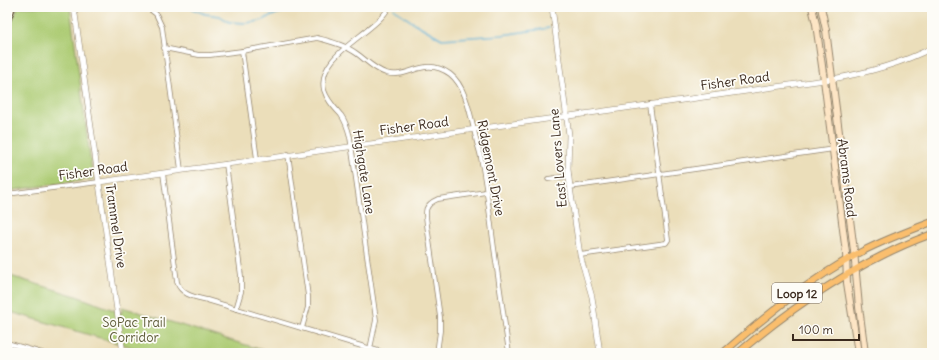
<svg xmlns="http://www.w3.org/2000/svg" width="939" height="360" font-family="Delius,sans-serif">
<style>
.green{fill:#adcc74;stroke:#747b49}
.lines{fill:none;stroke-linecap:round;stroke-linejoin:round}
.stream{stroke:#58aed4;stroke-width:1.5}
.minor-casing{stroke:#93846c;stroke-width:5.5}
.tertiary-casing{stroke:#93846c;stroke-width:6}
.secondary-casing{stroke:#93846c;stroke-width:8}
.primary-casing{stroke:#93846c;stroke-width:8}
.minor{stroke:#fff;stroke-width:4}
.tertiary{stroke:#fff;stroke-width:5}
.secondary{stroke:#fde5c5;stroke-width:6}
.primary{stroke:#fabe6d;stroke-width:6}
.tram{stroke:#3b2a1e;stroke-width:1}
.labels{text-anchor:middle;dominant-baseline:central;stroke-width:3.5;stroke-linejoin:round;paint-order:stroke}
.shield{fill:#fdfcf7;stroke:#75695f;stroke-width:1}
.shield-label{font-size:12px;font-weight:bold;fill:#3b2a1e}
.street-label{font-size:13px;fill:#3b2a1e;stroke:#fdfcf7}
.park-label{font-size:13px;fill:#5d5b38;stroke:#fdfcf7}
</style>
<rect width="100%" height="100%" fill="#fdfcf7"/>
<filter id="ink" filterUnits="userSpaceOnUse"><feTurbulence type="fractalNoise" baseFrequency=".025" numOctaves="2"/><feDisplacementMap in="SourceGraphic" scale="8" xChannelSelector="R" yChannelSelector="G"/><feConvolveMatrix kernelMatrix="1 2 1 2 8 2 1 2 1" color-interpolation-filters="sRGB"/></filter>
<filter id="wash" filterUnits="userSpaceOnUse"><feTurbulence type="fractalNoise" baseFrequency=".012" numOctaves="4" result="noise"/><feDisplacementMap in="SourceGraphic" scale="16" xChannelSelector="R" yChannelSelector="G"/><feGaussianBlur stdDeviation="0.9" result="paint"/><feColorMatrix in="noise" values="0 0 0 0 0 0 0 0 0 0 0 0 0 0 0 0 0 1.4 0 .05"/><feComposite in="paint" operator="in"/></filter>
<g filter="url(#wash)">
<rect width="100%" height="100%" fill="#ebdeba"/>
<g class="green">
<polygon points="18,7 70,7 93,179 7,191 7,34"/>
<polygon points="7,275 76,296 122,313 122,307 272,353 152,353 7,311"/>
</g>
<g class="lines">
<g class="stream">
<polyline points="193,7 193,9 205,14 220,16 229,22 246,23 260,21 276,14 296,9 309,7"/>
<polyline points="394,9 412,22 442,39 502,35 549,28"/>
</g>
</g>
</g>
<g filter="url(#ink)">
<g class="lines">
<g class="minor-casing">
<g id="minor">
<polyline points="147,7 156,14 162,27 181,170"/>
<path d="M 164,48 L 199,55 L 210,55 L 242,51 L 317,38 C 330,41 345,45 356,53 C 366,60 375,70 386,73 C 408,80 424,55 450,74 C 467,87 471,119 476,138 C 477,145 480,151 481,158 C 487,188 490,218 494,248 C 499,283 504,318 509,353"/>
<polyline points="242,51 257,159"/>
<polyline points="288,154 308,296 308,307 302,328"/>
<polyline points="226,164 241,276 241,292 236,309"/>
<path d="M 163,173 L 177,282 C 181,295 195,297 207,300 L 385,353"/>
<polyline points="548,179 569,176"/>
<polyline points="570,187 841,148"/>
<polyline points="7,194 99,182"/>
<polyline points="580,255 666,243 668,240 650,104"/>
<polyline points="7,343 42,353"/>
<path d="M 370,349 L 376,320 L 374,305 L 350,137 C 348,129 346,122 341,115 C 334,107 327,100 324,90 C 316,54 375,34 389,7"/>
<path d="M 437,353 L 440,331 L 440,317 L 427,225 C 425,211 424,205 438,199 L 486,192"/>
</g>
</g>
<g class="tertiary-casing">
<g id="tertiary">
<polyline points="74,7 123,353"/>
<polyline points="552,7 569,135 568,169 570,187 580,255 592,297 600,353"/>
<path d="M 99,182 L 832,79 C 867,73 900,64 932,48"/>
</g>
</g>
<g class="secondary-casing">
<g id="secondary">
<polyline points="812,7 816,24 824,80 846,253 847,283 858,353"/>
<polyline points="821,7 826,30 854,251 859,307 865,353"/>
</g>
</g>
<g class="primary-casing">
<g id="primary">
<path d="M 723,353 C 766,316 810,279 861,252 C 884,240 908,231 932,222"/>
<path d="M 738,353 C 796,304 860,260 932,234"/>
</g>
</g>
<use href="#minor" class="minor"/>
<use href="#tertiary" class="tertiary"/>
<use href="#secondary" class="secondary"/>
<use href="#primary" class="primary"/>
<polyline class="tram" points="7,30 16,7"/>
</g>
</g>
<g class="labels">
<rect class="shield" x="772" y="283" width="50" height="20" rx="3"/>
<g class="shield-label">
<text x="797" y="293">Loop 12</text>
</g>
<g class="street-label">
<text transform="translate(735 81) rotate(-8)">Fisher Road</text>
<text transform="translate(414 126) rotate(-8)">Fisher Road</text>
<text transform="translate(558 158) rotate(-95)">East Lovers Lane</text>
<text transform="translate(491 168) rotate(79)">Ridgemont Drive</text>
<text transform="translate(93 171) rotate(-8)">Fisher Road</text>
<text transform="translate(364 172) rotate(81)">Highgate Lane</text>
<text transform="translate(847 178) rotate(83)">Abrams Road</text>
<text transform="translate(116 226) rotate(82)">Trammel Drive</text>
</g>
<g class="park-label">
<text x="134" y="322">SoPac Trail<tspan x="134" dy="15">Corridor</tspan></text>
</g>
</g>
<rect width="939" height="360" fill="none" stroke="#fdfcf7" stroke-width="24"/>
<path d="M793 334v6h66v-6" fill="none" stroke="#3b2a1e" stroke-width="2"/>
<text x="799" y="334" font-size="12" fill="#3b2a1e" stroke="#fdfcf7" stroke-width="3" paint-order="stroke">100 m</text>
</svg>
